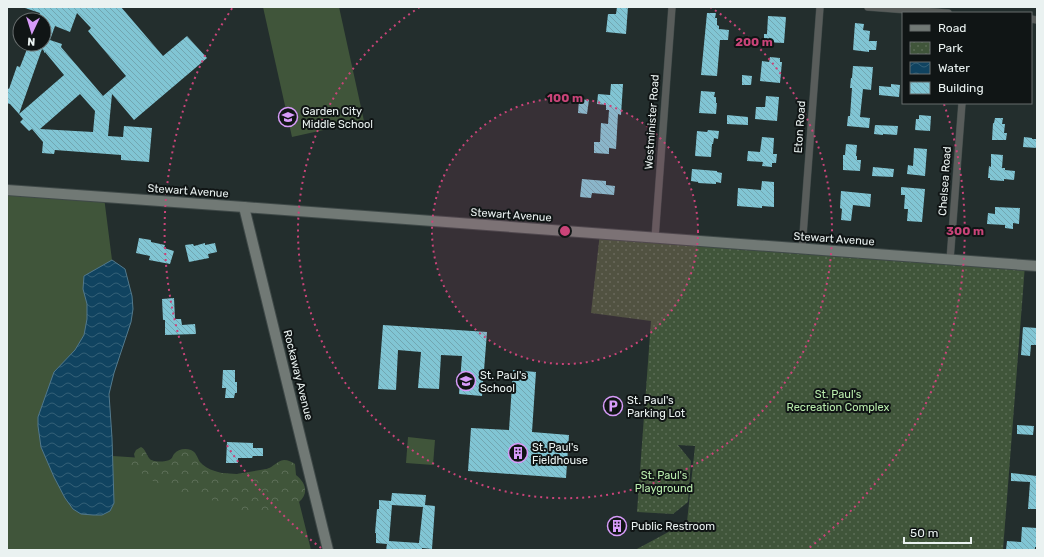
<svg xmlns="http://www.w3.org/2000/svg" width="1044" height="557" font-family="Rubik,sans-serif">
<style>
.green{fill:#40553a}
.forest{fill:url(#forest-crowns)}
.park{fill:url(#park-dots)}
.water{fill:url(#water-waves);stroke:#51788c}
.building{fill:url(#building-back-hatch);fill-rule:evenodd}
.lines{fill:none;stroke-linecap:round;stroke-linejoin:round}
.street-casing{stroke:#3f4948;stroke-width:8}
.secondary-casing{stroke:#3f4948;stroke-width:12}
.street{stroke:#595d5b;stroke-width:7}
.secondary{stroke:#717975;stroke-width:10}
.ring{fill:none;stroke:#ca4479;stroke-width:2;stroke-dasharray:2 4}
.labels{text-anchor:middle;dominant-baseline:central;stroke-width:4;stroke-linejoin:round;paint-order:stroke}
.poi-label{font-size:11px;fill:#eaf2f1;stroke:#101515;text-anchor:start}
.street-label{font-size:11px;fill:#eaf2f1;stroke:#101515}
.park-label{font-size:11px;fill:#b9ecac;stroke:#101515}
.centre{fill:#ca4479;stroke:#101515;stroke-width:2}
.ring-label{font-size:12px;text-anchor:middle;font-weight:bold;fill:#ca4479;stroke:#101515;stroke-width:4;stroke-linejoin:round;paint-order:stroke}
</style>
<defs>
<pattern id="forest-crowns" width="20" height="18" patternUnits="userSpaceOnUse"><rect width="20" height="18" fill="#40553a"/><path d="M2 6a3 3 0 1 1 6 0M12 15a3 3 0 1 1 6 0" fill="none" stroke="#5c6e57"/></pattern>
<pattern id="park-dots" width="8" height="8" patternUnits="userSpaceOnUse"><rect width="8" height="8" fill="#40553a"/><path d="M2 2h.1M6 6h.1" fill="none" stroke="#5c6e57" stroke-width="1.8" stroke-linecap="round"/></pattern>
<pattern id="water-waves" width="16" height="10" patternUnits="userSpaceOnUse"><rect width="16" height="10" fill="#104360"/><path d="M0 5q4-4 8 0t8 0" fill="none" stroke="#335f77"/></pattern>
<pattern id="building-back-hatch" width="6" height="6" patternUnits="userSpaceOnUse"><rect width="6" height="6" fill="#81c5d4"/><path d="M-1 5l2 2M0 0l6 6M5-1l2 2" fill="none" stroke="#72a6b1"/></pattern>
</defs>
<rect width="100%" height="100%" fill="#232e2d"/>
<g class="green">
<polygon points="263,7 339,7 364,121 292,137"/>
<polygon points="7,190 104,197 112,260 125,269 132,296 133,309 131,322 114,373 109,394 113,456 143,458 192,471 237,474 290,465 311,550 7,550"/>
<polygon points="408,437 435,440 433,465 406,463"/>
</g>
<path class="forest" d="M 141,447 C 147,450 146,458 153,461 C 157,462 167,462 171,459 C 173,457 172,457 174,454 C 178,449 185,448 191,450 C 196,452 197,457 200,462 C 207,471 226,475 237,474 C 244,474 261,471 267,469 C 273,467 277,461 284,460 C 288,460 292,462 295,464 L 296,475 C 306,483 309,493 299,502 L 288,502 L 276,509 L 272,510 L 263,510 L 252,512 L 236,509 L 221,503 L 201,497 L 174,491 L 156,483 L 131,466 L 129,462 L 131,460 L 135,458 L 134,454 L 136,450 Z"/>
<polygon class="park" points="600,233 1025,265 1003,550 635,550 687,522 695,446 678,445 691,461 688,502 673,514 637,512 651,321 591,313"/>
<polygon class="water" points="112,260 125,269 132,296 133,309 131,322 114,373 109,394 112,438 114,503 110,511 102,515 93,515 81,514 73,509 65,498 54,477 41,447 38,426 38,417 54,372 75,350 84,335 87,319 87,304 83,289 84,276"/>
<g class="building">
<path d="M 25,7 L 121,7 L 163,56 L 187,36 L 207,58 L 134,120 L 112,94 L 108,136 L 123,137 L 124,126 L 152,128 L 149,162 L 121,160 L 121,155 L 55,150 L 54,154 L 42,153 L 43,142 L 32,129 L 29,131 L 20,122 L 23,119 L 19,114 L 64,75 L 45,52 L 44,53 L 44,51 L 42,49 L 19,114 L 10,104 L 7,103 L 7,88 L 9,89 L 17,66 L 20,67 L 29,44 L 44,44 L 44,20 L 37,20 L 40,13 L 25,8 ZM 77,13 L 91,28 L 88,31 L 126,76 L 103,96 L 61,47 L 62,44 L 50,40 L 55,26 L 70,32 ZM 80,94 L 95,111 L 93,132 L 40,129 Z"/>
<polygon points="617,7 628,7 626,34 606,32 608,14 616,14"/>
<polygon points="707,13 716,13 715,18 717,18 717,25 719,26 719,29 729,30 728,40 720,40 717,76 701,75"/>
<polygon points="768,16 786,17 784,43 764,42 764,34 767,34"/>
<polygon points="855,23 864,24 863,30 870,31 869,41 877,41 876,50 869,50 869,52 853,50"/>
<polygon points="770,57 780,58 780,62 782,62 780,83 760,81 762,61 769,62"/>
<polygon points="853,66 873,67 871,90 863,89 860,117 870,118 869,128 847,126 848,116 850,116 852,88 850,88 851,78 852,78"/>
<polygon points="742,75 752,76 751,85 742,85"/>
<polygon points="611,84 623,84 621,115 618,114 616,149 609,148 609,154 594,153 594,142 600,142 601,123 608,124 609,110 606,110 606,105 597,104 598,94 610,95"/>
<polygon points="891,84 900,85 899,97 879,95 879,86 891,87"/>
<polygon points="701,91 715,92 714,97 716,97 716,103 717,103 716,114 699,113"/>
<polygon points="766,96 779,97 777,121 755,119 756,107 765,107"/>
<polygon points="579,99 589,100 587,114 578,113"/>
<polygon points="727,115 748,117 748,125 727,124"/>
<polygon points="919,115 931,116 930,131 915,130 916,119 919,119"/>
<polygon points="995,118 1003,118 1002,124 1005,124 1004,133 1007,133 1006,140 992,140 993,123 994,123"/>
<polygon points="875,125 898,126 897,135 883,134 883,135 874,134"/>
<polygon points="708,130 719,131 718,139 714,138 713,144 712,144 711,157 695,156 697,131 707,132"/>
<polygon points="762,137 774,138 773,154 777,154 776,163 772,163 772,167 762,166 763,162 747,161 748,151 760,152"/>
<polygon points="1024,137 1032,138 1032,139 1037,139 1037,148 1023,147"/>
<polygon points="846,144 857,145 856,156 857,156 857,160 861,160 860,171 843,170 843,155 845,155"/>
<polygon points="914,148 927,149 925,176 907,174 908,165 913,166"/>
<polygon points="991,154 1003,155 1002,168 1005,168 1005,170 1015,171 1014,180 1004,179 1004,181 990,180 990,178 988,178 989,166 991,167"/>
<polygon points="873,167 894,169 893,177 872,176"/>
<polygon points="692,169 717,171 717,172 722,173 721,183 716,182 716,184 698,183 698,182 691,181"/>
<polygon points="582,179 606,181 606,185 615,186 614,195 592,193 591,198 580,197"/>
<polygon points="762,181 774,182 774,207 762,206 762,208 737,206 738,188 761,190"/>
<polygon points="901,187 925,189 922,222 907,221 908,209 904,209 905,195 901,195"/>
<polygon points="841,191 871,194 870,207 853,205 851,221 841,220 842,209 840,208"/>
<polygon points="995,207 1020,208 1019,224 1013,223 1013,229 1005,228 1005,225 987,224 988,213 995,214"/>
<polygon points="139,238 151,240 151,242 165,245 164,248 174,251 170,264 149,260 150,256 136,253"/>
<polygon points="205,243 205,245 215,243 217,252 208,254 209,258 189,262 185,245 193,244 194,246"/>
<polygon points="174,298 175,319 181,319 182,325 195,324 196,334 165,335 165,320 163,320 162,299"/>
<polygon points="383,325 487,332 482,396 459,394 462,356 441,355 439,389 418,388 421,352 398,350 396,390 378,389"/>
<polygon points="1023,327 1037,328 1037,345 1031,345 1030,356 1021,355"/>
<polygon points="223,370 235,370 235,382 237,382 237,393 235,393 234,398 225,398 226,388 222,388"/>
<polygon points="513,370 536,372 532,432 569,435 566,478 468,471 471,428 509,430"/>
<polygon points="1017,425 1034,426 1033,435 1017,434"/>
<polygon points="227,442 253,443 253,448 263,448 263,456 253,456 252,458 238,458 238,463 226,463"/>
<polygon points="1011,473 1037,476 1037,509 1028,509 1030,482 1011,481"/>
<path d="M 392,493 L 426,495 L 425,505 L 435,506 L 432,549 L 422,548 L 422,550 L 386,550 L 387,544 L 376,543 L 376,533 L 375,533 L 377,509 L 379,509 L 379,500 L 391,501 ZM 392,505 L 423,507 L 419,543 L 389,541 Z"/>
<polygon points="616,516 627,528 619,536 607,524"/>
<polygon points="1022,527 1037,528 1037,547 1035,547 1035,550 1006,550 1007,541 1021,542"/>
</g>
<g class="lines">
<g class="street-casing">
<g id="street">
<polyline points="868,7 948,13"/>
<polyline points="1031,19 1037,20"/>
<polyline points="655,238 672,7"/>
<polyline points="802,249 820,7"/>
<polyline points="950,260 962,103"/>
</g>
</g>
<g class="secondary-casing">
<g id="secondary">
<polyline points="7,190 244,207 1037,266"/>
<polyline points="244,207 328,550"/>
</g>
</g>
<use href="#street" class="street"/>
<use href="#secondary" class="secondary"/>
</g>
<circle cx="565" cy="231" r="133" fill="#ca4479" fill-opacity=".12"/>
<g class="ring">
<circle cx="565" cy="231" r="133"/>
<path d="M710 7A267 267 0 1 1 420 7"/>
<path d="M321 548A400 400 0 0 1 233 7M944 104A400 400 0 0 1 809 548"/>
</g>
<defs>
<g id="school-ring" transform="scale(1)"><circle r="9.5" fill="#101515" stroke="#d79bf9" stroke-width="1.5"/><path d="M0-5L7-2L0 1L-7-2ZM-4 1L0 2.5L4 1V4Q0 6-4 4Z" fill="#d79bf9"/></g>
<g id="parking-ring" transform="scale(1)"><circle r="9.5" fill="#101515" stroke="#d79bf9" stroke-width="1.5"/><path d="M-3.5-5.5H1a3.5 3.5 0 0 1 0 7H-1V5.5H-3.5ZM-1-3.4V-.6H.8a1.4 1.4 0 0 0 0-2.8Z" fill="#d79bf9"/></g>
<g id="building-ring" transform="scale(1)"><circle r="9.5" fill="#101515" stroke="#d79bf9" stroke-width="1.5"/><path d="M-4-6H4V6H1V3H-1V6H-4ZM-2.5-4.3h1.7v1.8h-1.7ZM.8-4.3h1.7v1.8H.8ZM-2.5-1h1.7V.8h-1.7ZM.8-1h1.7V.8H.8Z" fill="#d79bf9"/></g>
</defs>
<g fill-rule="evenodd">
<use href="#school-ring" x="288" y="117"/>
<use href="#school-ring" x="466" y="381"/>
<use href="#parking-ring" x="613" y="406"/>
<use href="#building-ring" x="518" y="453"/>
<use href="#building-ring" x="617" y="526"/>
</g>
<g class="labels">
<g class="poi-label">
<text x="302" y="111">Garden City<tspan x="302" dy="13">Middle School</tspan></text>
<text x="480" y="375">St. Paul's<tspan x="480" dy="13">School</tspan></text>
<text x="627" y="400">St. Paul's<tspan x="627" dy="13">Parking Lot</tspan></text>
<text x="532" y="447">St. Paul's<tspan x="532" dy="13">Fieldhouse</tspan></text>
<text x="631" y="526">Public Restroom</text>
</g>
<g class="street-label">
<text transform="translate(652 122) rotate(-86)">Westminister Road</text>
<text transform="translate(800 127) rotate(-86)">Eton Road</text>
<text transform="translate(945 181) rotate(-86)">Chelsea Road</text>
<text transform="translate(188 191) rotate(4)">Stewart Avenue</text>
<text transform="translate(511 215) rotate(4)">Stewart Avenue</text>
<text transform="translate(834 239) rotate(4)">Stewart Avenue</text>
<text transform="translate(298 375) rotate(76)">Rockaway Avenue</text>
</g>
<g class="park-label">
<text x="838" y="394">St. Paul's<tspan x="838" dy="13">Recreation Complex</tspan></text>
<text x="664" y="475">St. Paul's<tspan x="664" dy="13">Playground</tspan></text>
</g>
</g>
<circle cx="565" cy="231" r="6" class="centre"/>
<g class="ring-label">
<text x="754" y="46">200 m</text>
<text x="565" y="102">100 m</text>
<text x="965" y="235">300 m</text>
</g>
<rect width="1044" height="557" fill="none" stroke="#eaf2f1" stroke-width="16"/>
<rect x="902" y="12" width="130" height="92" fill="#101515" stroke="#676d6d"/>
<rect x="910" y="25" width="20" height="6" fill="#717975" stroke="#676d6d"/>
<text x="938" y="32" font-size="12" fill="#eaf2f1">Road</text>
<rect x="910" y="42" width="20" height="12" fill="url(#park-dots)" stroke="#676d6d"/>
<text x="938" y="52" font-size="12" fill="#eaf2f1">Park</text>
<rect x="910" y="62" width="20" height="12" fill="url(#water-waves)" stroke="#676d6d"/>
<text x="938" y="72" font-size="12" fill="#eaf2f1">Water</text>
<rect x="910" y="82" width="20" height="12" fill="url(#building-back-hatch)" stroke="#676d6d"/>
<text x="938" y="92" font-size="12" fill="#eaf2f1">Building</text>
<g transform="translate(32 32) rotate(184)"><circle r="19" fill="#101515" stroke="#676d6d"/>
<path d="M0-3L7 15L0 10L-7 15Z" fill="#d79bf9"/>
<text y="-6" font-size="11" font-weight="bold" text-anchor="middle" fill="#eaf2f1">N</text>
</g>
<path d="M904 537v6h67v-6" fill="none" stroke="#eaf2f1" stroke-width="2"/>
<text x="910" y="537" font-size="12" fill="#eaf2f1" stroke="#101515" stroke-width="3" paint-order="stroke">50 m</text>
</svg>
